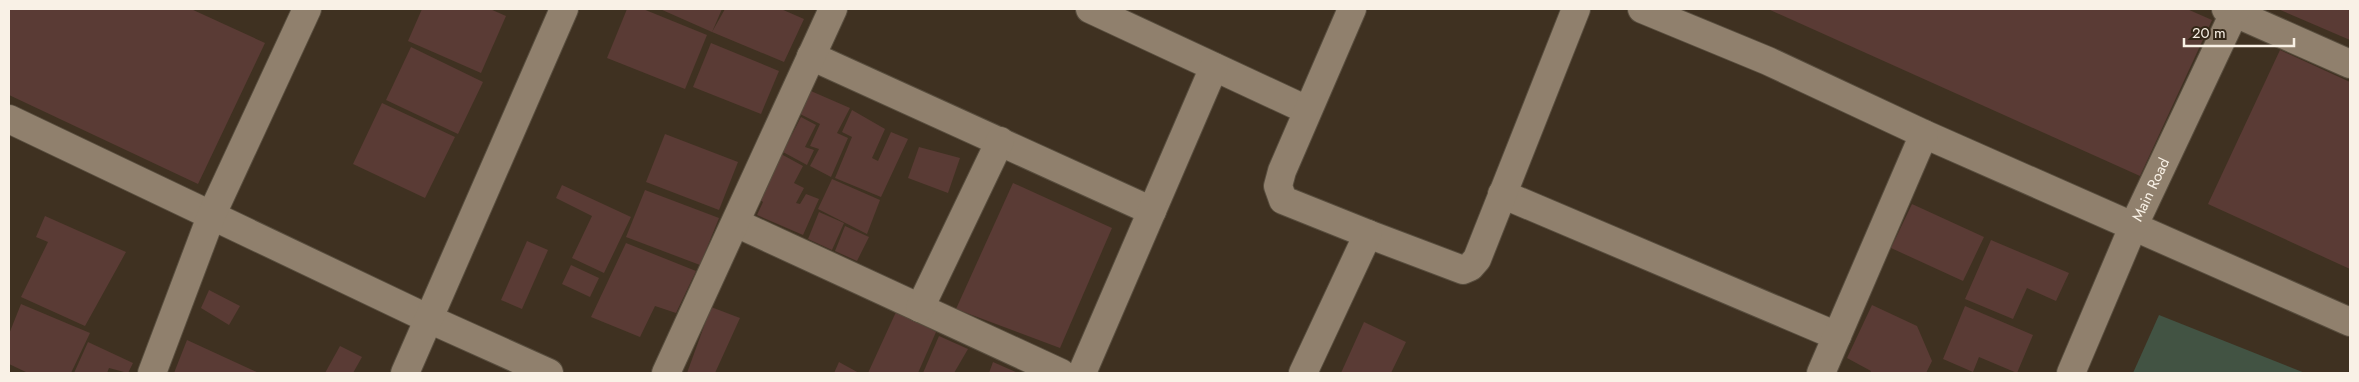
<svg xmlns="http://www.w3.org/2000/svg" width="2359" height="382" font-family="Jost,sans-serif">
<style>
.green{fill:#425343}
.building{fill:#5a3b35}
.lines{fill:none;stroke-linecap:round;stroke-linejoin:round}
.minor-casing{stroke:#584d3e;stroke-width:30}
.minor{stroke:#90806d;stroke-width:28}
.labels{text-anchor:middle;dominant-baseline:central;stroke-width:4.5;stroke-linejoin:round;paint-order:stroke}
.street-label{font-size:15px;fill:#f9f1e6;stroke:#342717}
</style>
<rect width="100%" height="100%" fill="#3f3121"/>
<polygon class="green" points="2159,315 2305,373 2133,373"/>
<g class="building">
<polygon points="9,9 191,9 265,43 198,184 9,95"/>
<polygon points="422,9 490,9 506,16 481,73 408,41"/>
<polygon points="627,9 643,9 707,35 685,89 607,58"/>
<polygon points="660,9 722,9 712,32 725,9 781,9 804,19 784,62 712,32"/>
<polygon points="1768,9 2187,9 2212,20 2140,176"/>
<polygon points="2278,9 2350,9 2350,40"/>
<polygon points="711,43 779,71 761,114 693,87"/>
<polygon points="411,47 483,82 458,134 386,100"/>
<polygon points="2280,50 2350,82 2350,269 2208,204"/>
<polygon points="804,88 850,108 837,133 848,138 831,177 810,166 819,149 810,146 820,124 794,111"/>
<polygon points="382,103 455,137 425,198 353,164"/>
<polygon points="852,110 885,129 872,158 878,161 891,132 908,139 881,197 835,178 852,137 842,132"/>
<polygon points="801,117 816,125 805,147 814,150 807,165 783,152"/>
<polygon points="665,134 738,162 719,210 646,182"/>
<polygon points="919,147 960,158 948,193 908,178"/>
<polygon points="781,154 803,166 794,183 804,188 796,203 800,204 806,194 819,199 803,235 757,215 763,202 760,200"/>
<polygon points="832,179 880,200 867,234 818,209"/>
<polygon points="1013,183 1112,228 1060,348 956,309"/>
<polygon points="562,185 631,217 604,273 572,258 592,216 556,198"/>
<polygon points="645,190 719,218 700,265 626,237"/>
<polygon points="1912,204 1984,237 1963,281 1891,248"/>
<polygon points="819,212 844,223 832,250 808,239"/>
<polygon points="45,216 126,252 85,326 21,297 48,242 36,237"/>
<polygon points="845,226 869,237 857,261 835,251"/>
<polygon points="1991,240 2069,273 2056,301 2027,288 2013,319 1965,299"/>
<polygon points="527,241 548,250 522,309 501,300"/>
<polygon points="626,243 696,271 676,313 655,306 640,337 591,317"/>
<polygon points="571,265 599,278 590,297 562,284"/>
<polygon points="209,290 240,306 229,325 201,308"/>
<polygon points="21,304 90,333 71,373 28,373 9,364 9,334"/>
<polygon points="1872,305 1917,326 1932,361 1926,373 1870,373 1871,371 1847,358"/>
<polygon points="1965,306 2033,335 2017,373 1979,357 1973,372 1943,359"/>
<polygon points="711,307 740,318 715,373 687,373"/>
<polygon points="896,312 936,332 918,373 868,373"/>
<polygon points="1364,322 1406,342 1391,373 1341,373"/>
<polygon points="939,336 968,349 954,373 923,373"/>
<polygon points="187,340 259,373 174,373"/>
<polygon points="88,342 133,363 128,373 109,368 107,373 74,373"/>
<polygon points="340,346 362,357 353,373 325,373"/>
<polygon points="839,362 859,373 834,373"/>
<polygon points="993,362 1018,373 989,373"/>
</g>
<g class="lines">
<g class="minor-casing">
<g id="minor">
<polyline points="1090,9 1307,110"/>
<polyline points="1642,9 1768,61 1924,134 2350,322"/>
<polyline points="2226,9 2350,64"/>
<polyline points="811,56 1152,211"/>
<polyline points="9,119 429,319 549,373"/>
<polyline points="1502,194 1837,336"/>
<polyline points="736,223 1061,373"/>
<polyline points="1368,234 1463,270 1470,267 1477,259 1576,9"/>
<polyline points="920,308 1000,141"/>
<polyline points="152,373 212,214 307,9"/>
<polyline points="405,373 564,9"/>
<polyline points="666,373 833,9"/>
<polyline points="1082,373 1214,67"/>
<polyline points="1303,373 1368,234 1283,200 1278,186 1282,171 1352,9"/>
<polyline points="1821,373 1924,134"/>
<path id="s1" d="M 2071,373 L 2133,227 L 2236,9"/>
</g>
</g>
<use href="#minor" class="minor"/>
</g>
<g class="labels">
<g class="street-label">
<text stroke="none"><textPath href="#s1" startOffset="200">Main Road</textPath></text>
</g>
</g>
<rect width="2359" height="382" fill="none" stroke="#f9f1e6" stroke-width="20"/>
<path d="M2184 38v8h110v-8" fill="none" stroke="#f9f1e6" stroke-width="2.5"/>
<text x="2192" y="38" font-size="15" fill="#f9f1e6" stroke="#342717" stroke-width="4" paint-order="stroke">20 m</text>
</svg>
